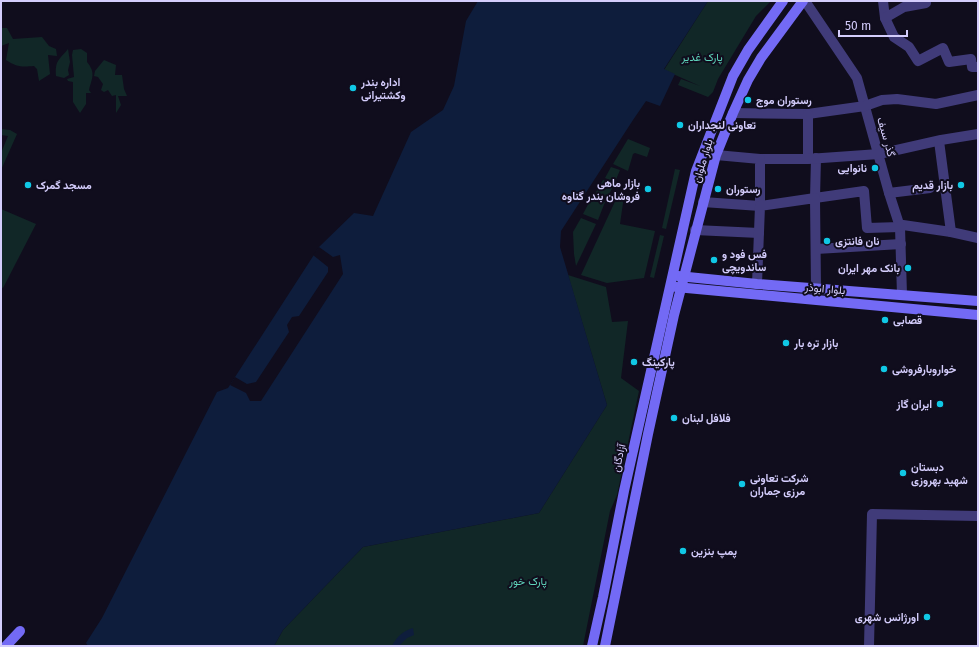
<svg xmlns="http://www.w3.org/2000/svg" width="979" height="647" font-family="'Fira Sans',Vazirmatn,sans-serif">
<style>
.green{fill:#112727}
.water{fill:#0e1d3c}
.pier{fill:#100d1d}
.lines{fill:none;stroke-linecap:round;stroke-linejoin:round}
.street{stroke:#403b79;stroke-width:10}
.secondary{stroke:#736af5;stroke-width:10}
.poi-dot{fill:#10c8e5;stroke:#100d1d;stroke-width:1.5}
.labels{text-anchor:middle;dominant-baseline:central;stroke-width:4;stroke-linejoin:round;paint-order:stroke}
.park-label{font-size:11px;fill:#5fd6bc;stroke:#100d1d}
.poi-label{font-size:11px;font-weight:bold;fill:#d4cdfc;stroke:#100d1d;text-anchor:start}
.street-label{font-size:11px;fill:#d4cdfc;stroke:#100d1d}
</style>
<rect width="100%" height="100%" fill="#100d1d"/>
<g class="green">
<polygon points="708,1 771,1 756,16 718,79 713,92 708,97 678,85 681,79 700,86 664,70"/>
<path d="M 1,28 L 7,28 L 13,39 L 42,37 L 49,46 L 56,49 L 57,56 L 48,55 L 50,74 L 39,81 L 37,69 L 34,66 C 21,67 17,67 6,60 L 9,43 L 1,46 Z"/>
<path d="M 68,49 L 70,62 L 68,70 L 69,75 L 64,78 L 56,76 C 55,60 59,60 68,49 Z"/>
<path d="M 81,49 L 87,53 L 87,62 C 96,73 92,78 89,90 L 91,93 L 86,93 L 86,104 L 80,113 L 73,102 L 73,82 L 68,81 L 67,79 L 74,77 L 72,55 L 73,50 Z"/>
<polygon points="104,60 116,65 115,75 122,75 124,89 127,96 118,96 121,105 116,113 116,95 112,96 108,90 104,92 101,90 103,84 98,77 94,76 95,71"/>
<polygon points="1,129 10,130 17,134 1,170 1,153 8,136 1,135"/>
<polygon points="628,139 650,148 647,157 635,153 633,154 628,171 613,164"/>
<polygon points="611,167 620,170 615,182 605,178"/>
<polygon points="675,169 680,170 666,229 662,228"/>
<polygon points="603,180 614,184 607,199 595,194"/>
<polygon points="618,195 624,196 620,224 655,231 644,278 607,283 581,275"/>
<polygon points="592,197 605,202 598,220 583,214"/>
<polygon points="1,209 36,224 3,288 1,287"/>
<polygon points="581,218 596,224 576,266 574,254 573,232"/>
<polygon points="660,235 664,236 654,278 650,277"/>
<polygon points="568,275 606,287 612,322 628,321 621,378 639,391 617,495 610,511 583,646 274,646 283,630 363,547 539,513 607,405"/>
</g>
<g class="water">
<polygon points="478,1 708,1 664,69 675,74 660,106 646,101 633,120 561,231 560,247 607,405 539,513 363,547 283,630 274,646 88,646 86,643 102,618 217,392 228,388 319,247 354,213 373,216 411,132 443,110 454,86 466,21"/>
<path d="M 413,628 L 414,635 L 407,638 L 399,646 L 392,646 C 397,636 403,631 413,628 Z"/>
</g>
<polygon class="pier" points="319,247 333,257 340,255 343,274 261,401 250,401 246,393 230,385 235,377 247,384 256,382 289,332 287,325 292,317 299,316 328,272 328,267 313,255"/>
<g class="lines">
<g class="street">
<polyline points="805,1 857,78 889,193 900,227 902,295"/>
<polyline points="883,1 885,18 894,37 909,47 918,61 943,48 949,62 971,59 972,67 978,67"/>
<polyline points="885,18 904,7 926,3 925,1"/>
<polyline points="733,113 808,114 865,106 882,100 897,99 936,104 978,95"/>
<polyline points="808,114 808,159"/>
<polyline points="816,158 815,198 864,191 867,228 900,227 903,225 951,232 939,141"/>
<polyline points="760,159 808,159 879,154 941,140 978,134"/>
<polyline points="889,193 930,188"/>
<polyline points="703,202 760,206 760,159 716,155"/>
<polyline points="695,230 759,233"/>
<polyline points="951,232 978,238"/>
<polyline points="816,249 901,244"/>
<polyline points="757,284 760,206 815,198 816,288"/>
<polyline points="869,646 872,514 978,516"/>
</g>
<g class="secondary">
<polyline points="678,276 757,284 978,301"/>
<polyline points="676,287 978,315"/>
<polyline points="6,646 20,631"/>
<polyline points="592,646 603,597 624,491 696,171 733,76 748,50 783,1"/>
<polyline points="605,646 648,434 674,315 716,155 733,113 748,80 761,58 803,1"/>
</g>
</g>
<g class="poi-dot">
<circle cx="353" cy="88" r="4"/>
<circle cx="748" cy="100" r="4"/>
<circle cx="680" cy="125" r="4"/>
<circle cx="875" cy="168" r="4"/>
<circle cx="28" cy="185" r="4"/>
<circle cx="961" cy="185" r="4"/>
<circle cx="648" cy="189" r="4"/>
<circle cx="718" cy="189" r="4"/>
<circle cx="827" cy="241" r="4"/>
<circle cx="714" cy="260" r="4"/>
<circle cx="908" cy="268" r="4"/>
<circle cx="885" cy="320" r="4"/>
<circle cx="786" cy="343" r="4"/>
<circle cx="634" cy="362" r="4"/>
<circle cx="884" cy="369" r="4"/>
<circle cx="940" cy="404" r="4"/>
<circle cx="674" cy="418" r="4"/>
<circle cx="903" cy="473" r="4"/>
<circle cx="742" cy="484" r="4"/>
<circle cx="683" cy="551" r="4"/>
<circle cx="927" cy="617" r="4"/>
</g>
<g class="labels">
<g class="park-label">
<text x="702" y="57">پارک غدیر</text>
<text x="528" y="581">پارک خور</text>
</g>
<g class="poi-label">
<text x="361" y="82">اداره بندر<tspan x="361" dy="13">وکشتیرانی</tspan></text>
<text x="756" y="100">رستوران موج</text>
<text x="688" y="125">تعاونی لنجداران</text>
<text x="867" y="168" text-anchor="end">نانوایی</text>
<text x="640" y="183" text-anchor="end">بازار ماهی<tspan x="640" dy="13">فروشان بندر گناوه</tspan></text>
<text x="36" y="185">مسجد گمرک</text>
<text x="953" y="185" text-anchor="end">بازار قدیم</text>
<text x="726" y="189">رستوران</text>
<text x="835" y="241">نان فانتزی</text>
<text x="722" y="254">فس فود و<tspan x="722" dy="13">ساندویچی</tspan></text>
<text x="900" y="268" text-anchor="end">بانک مهر ایران</text>
<text x="893" y="320">قصابی</text>
<text x="794" y="343">بازار تره بار</text>
<text x="642" y="362">پارکینگ</text>
<text x="892" y="369">خواروبارفروشی</text>
<text x="932" y="404" text-anchor="end">ایران گاز</text>
<text x="682" y="418">فلافل لبنان</text>
<text x="911" y="467">دبستان<tspan x="911" dy="13">شهید بهروزی</tspan></text>
<text x="750" y="478">شرکت تعاونی<tspan x="750" dy="13">مرزی جماران</tspan></text>
<text x="691" y="551">پمپ بنزین</text>
<text x="919" y="617" text-anchor="end">اورژانس شهری</text>
</g>
<g class="street-label">
<text transform="translate(886 137) rotate(74)">گذر سیف</text>
<text transform="translate(703 161) rotate(-73)">بلوار ملوان</text>
<text transform="translate(825 289) rotate(5)">بلوار ابوذر</text>
<text transform="translate(619 458) rotate(-77)">آزادگان</text>
</g>
</g>
<rect width="979" height="647" fill="none" stroke="#d4cdfc" stroke-width="4"/>
<path d="M839 30v6h68v-6" fill="none" stroke="#d4cdfc" stroke-width="2"/>
<text x="845" y="30" font-size="12" fill="#d4cdfc" stroke="#100d1d" stroke-width="3" paint-order="stroke">50 m</text>
</svg>
